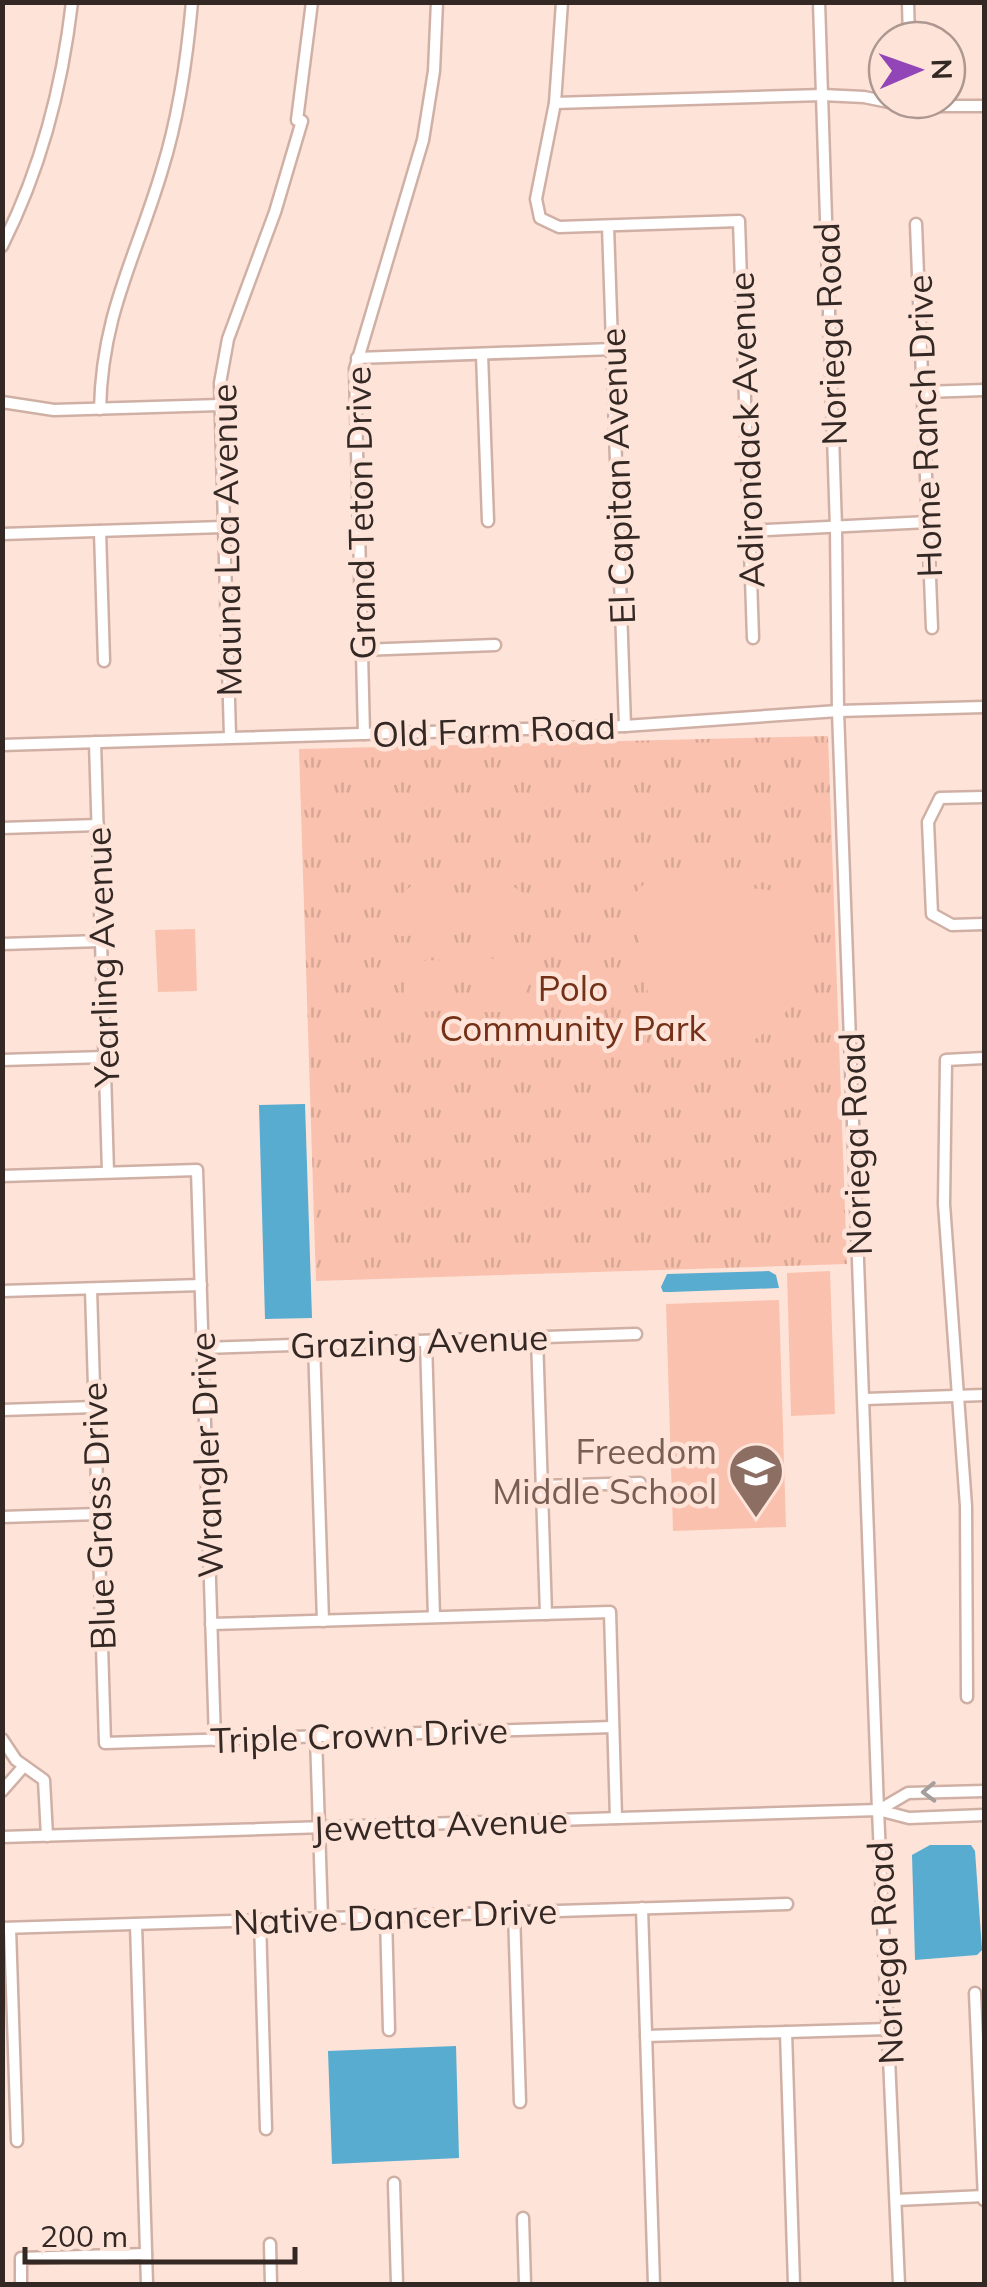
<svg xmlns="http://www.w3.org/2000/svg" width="987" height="2287" font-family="Mulish,sans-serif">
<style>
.grass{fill:url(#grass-tufts)}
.garden{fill:#fac2ae}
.water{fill:#57acd0}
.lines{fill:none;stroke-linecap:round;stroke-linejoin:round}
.minor-casing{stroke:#d0b0a5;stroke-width:15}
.minor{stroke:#fff;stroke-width:10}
.oneway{stroke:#a49e9c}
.labels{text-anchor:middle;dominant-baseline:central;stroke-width:9;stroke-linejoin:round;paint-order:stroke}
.street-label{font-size:35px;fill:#342824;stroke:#fee3d9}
.park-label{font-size:35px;fill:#743117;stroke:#fee3d9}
.education-label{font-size:35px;fill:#785e54;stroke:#fee3d9;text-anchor:end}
</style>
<defs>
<pattern id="grass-tufts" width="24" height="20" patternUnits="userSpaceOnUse" patternTransform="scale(2.5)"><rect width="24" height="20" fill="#fac2ae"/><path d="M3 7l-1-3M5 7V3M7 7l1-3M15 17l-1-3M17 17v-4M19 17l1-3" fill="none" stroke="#d7a796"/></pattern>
</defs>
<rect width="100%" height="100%" fill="#fee3d9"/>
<polygon class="grass" points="828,736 847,1264 316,1281 299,749"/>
<g class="garden">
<path d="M 451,877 L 451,929 L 445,935 L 400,936 C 398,889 402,881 451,877 Z"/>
<path d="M 675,879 L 794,893 C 842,987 751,1089 656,1040 L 636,922 L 636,892 L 648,880 Z"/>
<path d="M 475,881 C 496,881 511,881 526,896 L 527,931 L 483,933 L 477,928 Z"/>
<polygon points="195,929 197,991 158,992 155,930"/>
<polygon points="529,957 529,985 521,1005 504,1012 479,1012 477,964 482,959"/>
<polygon points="447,960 453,965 454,1010 419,1012 407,1001 401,961"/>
<polygon points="830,1271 835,1414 791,1416 787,1273"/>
<polygon points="779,1300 786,1527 673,1531 666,1304"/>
</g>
<g class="water">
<polygon points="305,1104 312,1318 265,1319 259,1105"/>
<polygon points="769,1271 776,1275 779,1288 671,1292 663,1292 661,1287 667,1274"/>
<polygon points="930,1845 971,1845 975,1851 982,1950 977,1955 915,1960 912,1855"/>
<polygon points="456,2046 459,2158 332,2164 328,2051"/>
</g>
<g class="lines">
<g class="minor-casing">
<g id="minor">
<polyline points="562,2 555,103 536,199 540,218 559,227 739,221 753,638"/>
<polyline points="819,2 836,528 838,711 878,1810 899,2284"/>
<polyline points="908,2 909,40"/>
<polyline points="555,103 822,95 864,97 908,106 984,106"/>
<polyline points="916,224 932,628"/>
<polyline points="608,226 625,726"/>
<path d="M 2,246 C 41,169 62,89 72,2"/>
<polyline points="482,354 488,521"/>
<polyline points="357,358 613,349"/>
<polyline points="924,392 984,390"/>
<polyline points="2,402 54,410 220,405"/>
<path d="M 100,409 C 102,313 136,258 162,170 C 179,116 187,59 192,2"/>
<polyline points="100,531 104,661"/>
<polyline points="749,531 928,522"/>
<polyline points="2,534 223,527"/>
<polyline points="361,650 495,645"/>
<polyline points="364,734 355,369 423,140 434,71 437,2"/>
<polyline points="230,736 220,383 228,339 275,212 302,121 297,120 312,2"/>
<polyline points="95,742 108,1172"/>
<polyline points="2,745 625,726 838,711 984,707"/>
<polyline points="984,797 940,798 928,822 932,914 952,925 984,924"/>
<polyline points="2,828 98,825"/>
<polyline points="2,944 101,941"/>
<polyline points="2,1060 105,1057"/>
<polyline points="2,1176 197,1170 215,1740"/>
<polyline points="91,1289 105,1743 613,1727"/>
<polyline points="2,1291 201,1285"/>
<polyline points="537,1337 546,1614"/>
<polyline points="426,1341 434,1617"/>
<polyline points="314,1344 323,1621"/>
<polyline points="203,1348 636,1334"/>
<polyline points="865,1399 984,1395"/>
<polyline points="2,1410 95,1407"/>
<polyline points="542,1486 640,1483"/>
<polyline points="2,1517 98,1514"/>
<polyline points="211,1624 610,1612 616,1818"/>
<polyline points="967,1697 966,1506 944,1204 946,1060 984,1058"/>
<polyline points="316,1737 322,1918"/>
<polyline points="2,1739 16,1760 44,1780 47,1836"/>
<polyline points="2,1791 24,1766"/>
<polyline points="879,1810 908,1793 984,1791"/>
<polyline points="2,1837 878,1810 909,1818 984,1815"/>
<polyline points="642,1908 654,2284"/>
<polyline points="514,1912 520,2102"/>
<polyline points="386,1916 389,2030"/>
<polyline points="260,1920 266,2129"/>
<polyline points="136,1924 147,2284"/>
<polyline points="2,1928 787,1904"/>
<polyline points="10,1928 17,2141"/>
<polyline points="975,1993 984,2200"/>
<polyline points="786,2032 794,2284"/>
<polyline points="646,2036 888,2029"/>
<polyline points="394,2183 397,2284"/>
<polyline points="896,2200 984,2196"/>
<polyline points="523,2218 525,2284"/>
<polyline points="270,2244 271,2284"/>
<polyline points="21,2284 21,2258 146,2254"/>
</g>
</g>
<use href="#minor" class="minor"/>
</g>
<defs><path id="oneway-chevron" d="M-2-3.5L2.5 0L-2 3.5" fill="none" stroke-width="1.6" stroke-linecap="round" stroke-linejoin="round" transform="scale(2.5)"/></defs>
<use class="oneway" href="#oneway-chevron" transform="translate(929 1792) rotate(178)"/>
<defs>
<g id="school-pin" transform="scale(2.875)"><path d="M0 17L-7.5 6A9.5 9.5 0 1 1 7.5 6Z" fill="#8d6e63" stroke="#fee3d9"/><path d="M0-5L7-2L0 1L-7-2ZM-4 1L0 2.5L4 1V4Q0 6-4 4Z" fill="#fff"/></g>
</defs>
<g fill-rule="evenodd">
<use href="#school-pin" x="756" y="1471"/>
</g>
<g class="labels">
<g class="street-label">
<text transform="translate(830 334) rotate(-92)">Noriega Road</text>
<text transform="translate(924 426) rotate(-92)">Home Ranch Drive</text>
<text transform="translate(746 430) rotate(-92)">Adirondack Avenue</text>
<text transform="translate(617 476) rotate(-92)">El Capitan Avenue</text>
<text transform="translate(360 513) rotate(-91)">Grand Teton Drive</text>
<text transform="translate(226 540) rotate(-91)">Mauna Loa Avenue</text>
<text transform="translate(494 730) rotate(-2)">Old Farm Road</text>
<text transform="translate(102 957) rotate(-92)">Yearling Avenue</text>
<text transform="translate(855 1144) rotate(-92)">Noriega Road</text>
<text transform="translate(419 1341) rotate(-2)">Grazing Avenue</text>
<text transform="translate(206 1455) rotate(-92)">Wrangler Drive</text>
<text transform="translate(98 1516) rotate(-92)">Blue Grass Drive</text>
<text transform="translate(359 1735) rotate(-2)">Triple Crown Drive</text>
<text transform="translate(440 1824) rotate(-2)">Jewetta Avenue</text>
<text transform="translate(395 1916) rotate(-2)">Native Dancer Drive</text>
<text transform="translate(885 1953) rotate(-93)">Noriega Road</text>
</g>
<g class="park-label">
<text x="573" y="988">Polo<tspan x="573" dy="40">Community Park</tspan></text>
</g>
<g class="education-label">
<text x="717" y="1451">Freedom<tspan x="717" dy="40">Middle School</tspan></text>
</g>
</g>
<rect width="987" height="2287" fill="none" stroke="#342824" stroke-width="10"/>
<g transform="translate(917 70) rotate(88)"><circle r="48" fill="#fee3d9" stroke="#ad9891" stroke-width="2.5"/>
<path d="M0-8L18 38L0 25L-18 38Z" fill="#9245b7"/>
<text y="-15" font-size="28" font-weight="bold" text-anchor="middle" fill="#342824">N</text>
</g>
<path d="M25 2247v15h270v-15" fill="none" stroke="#342824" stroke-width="5"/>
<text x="40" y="2247" font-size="30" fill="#342824" stroke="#fee3d9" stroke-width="8" paint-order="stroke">200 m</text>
</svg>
